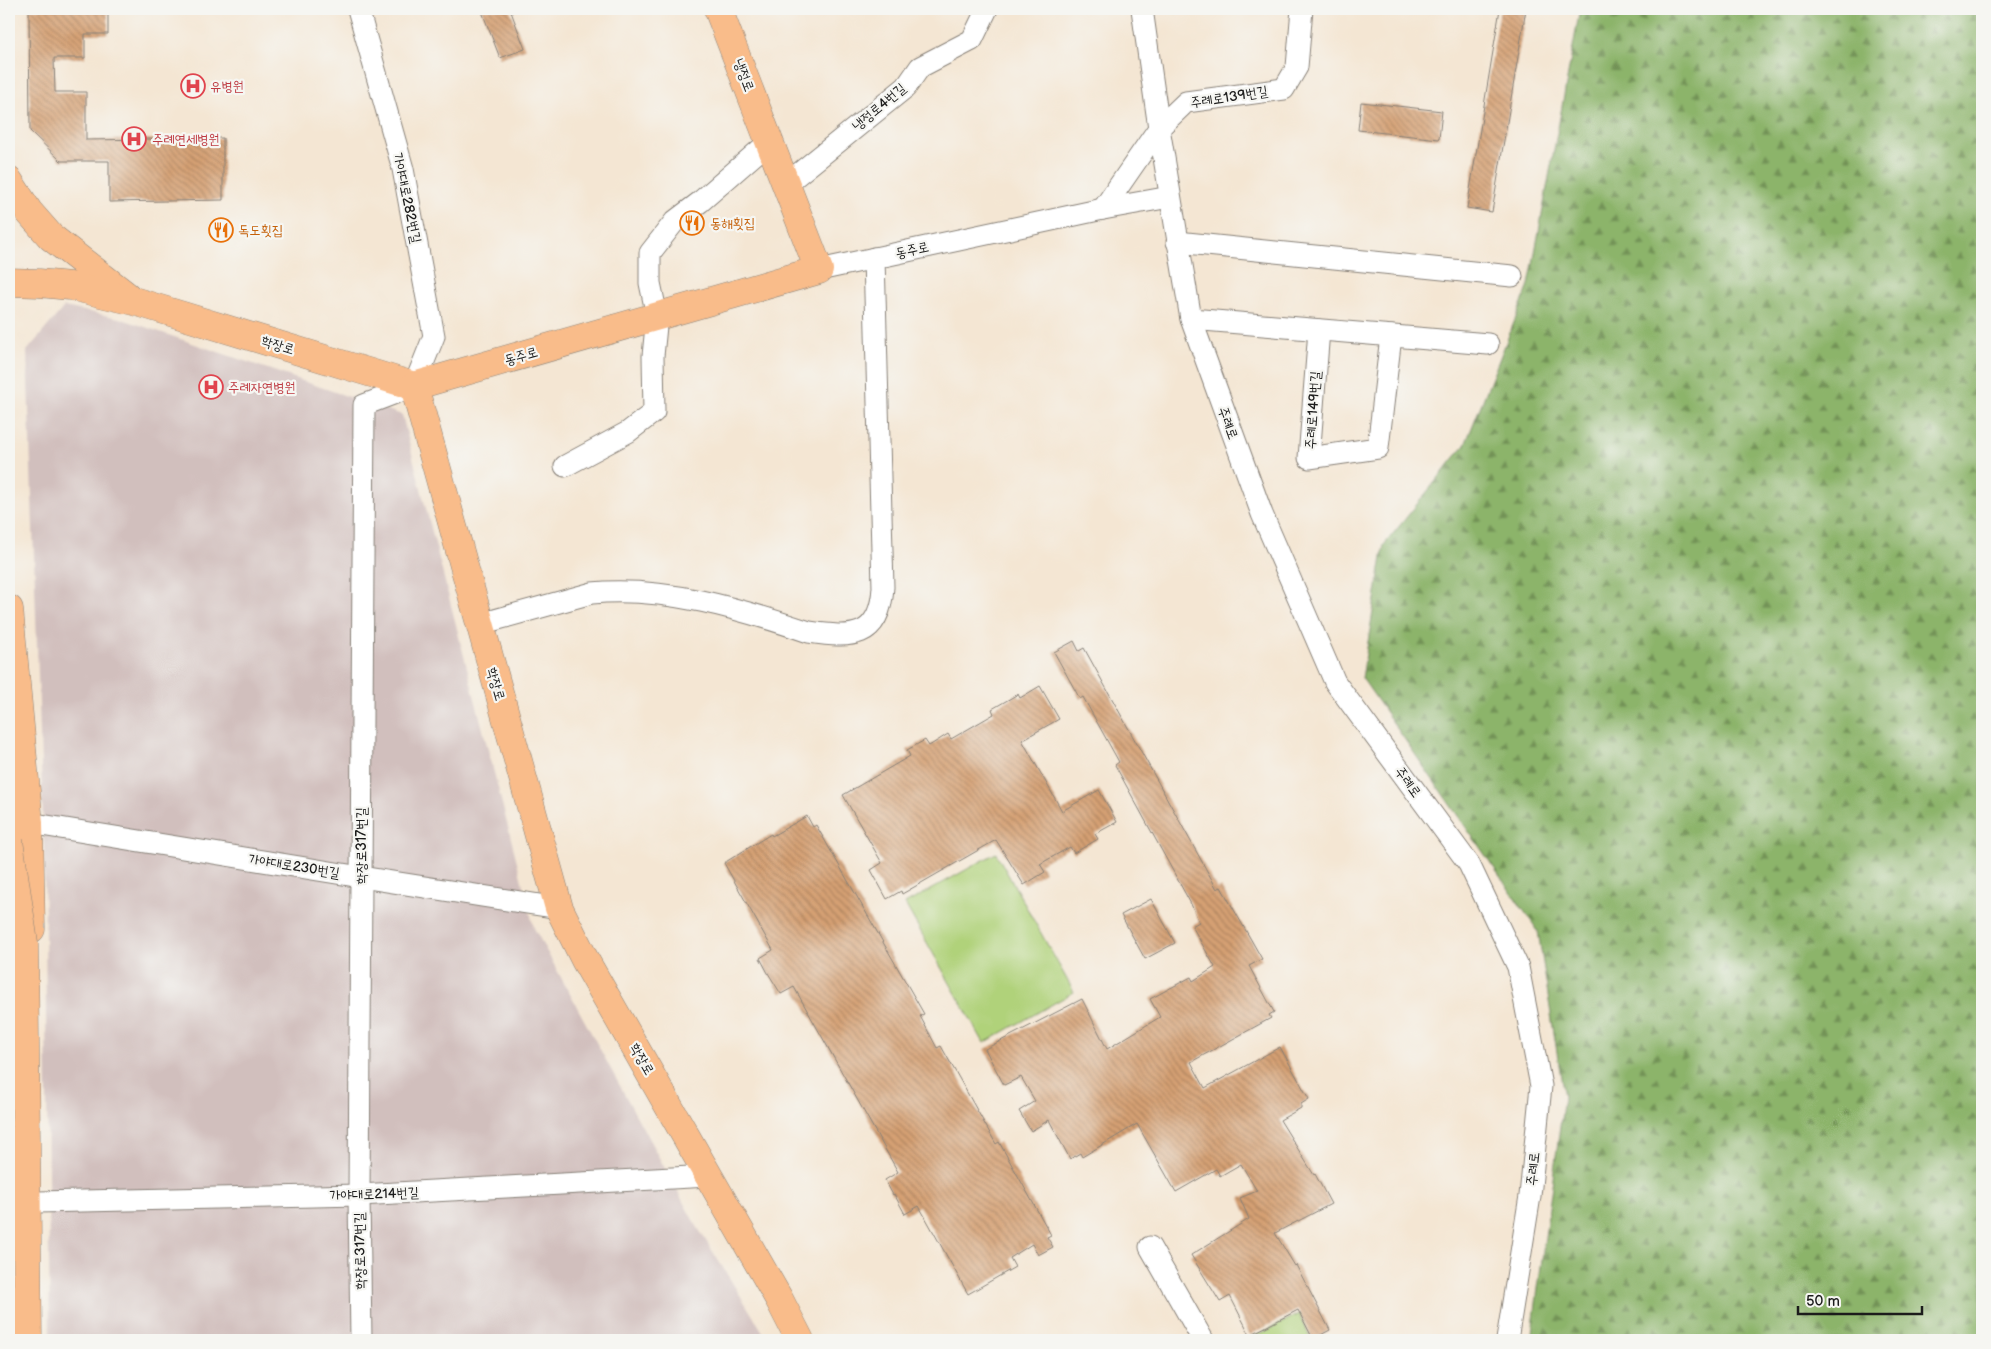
<svg xmlns="http://www.w3.org/2000/svg" width="1991" height="1349" font-family="'Balsamiq Sans','Poor Story',sans-serif">
<style>
.industrial{fill:#d1bfbd}
.forest{fill:url(#forest-firs);stroke:#546843}
.park{fill:#b0d27a;stroke:#66774b}
.building{fill:url(#building-back-hatch)}
.lines{fill:none;stroke-linecap:round;stroke-linejoin:round}
.minor-casing{stroke:#888178;stroke-width:23}
.major-casing{stroke:#888178;stroke-width:29}
.highway-casing{stroke:#888178;stroke-width:29}
.minor{stroke:#fff;stroke-width:21}
.major{stroke:#f9bc8a;stroke-width:28}
.highway{stroke:#f9bc8a;stroke-width:28}
.highway-bridge-casing{stroke:#888178;stroke-width:29;stroke-linecap:butt}
.highway-bridge{stroke:#f9bc8a;stroke-width:28}
.labels{text-anchor:middle;dominant-baseline:central;stroke-width:4.5;stroke-linejoin:round;paint-order:stroke}
.street-label{font-size:14px;fill:#1c1c1c;stroke:#f6f6f2}
.health-label{font-size:14px;fill:#be3a42;stroke:#f6f6f2;text-anchor:start}
.food-label{font-size:14px;fill:#c56008;stroke:#f6f6f2;text-anchor:start}
</style>
<defs>
<pattern id="forest-firs" width="22" height="20" patternUnits="userSpaceOnUse" patternTransform="scale(1.25)"><rect width="22" height="20" fill="#8cb46a"/><path d="M5 1l3.5 6h-7zM16 11l3.5 6h-7z" fill="#729256"/></pattern>
<pattern id="building-back-hatch" width="6" height="6" patternUnits="userSpaceOnUse" patternTransform="scale(1.25)"><rect width="6" height="6" fill="#d5a073"/><path d="M-1 5l2 2M0 0l6 6M5-1l2 2" fill="none" stroke="#ac825e"/></pattern>
</defs>
<rect width="100%" height="100%" fill="#f6f6f2"/>
<filter id="ink" filterUnits="userSpaceOnUse"><feTurbulence type="fractalNoise" baseFrequency=".02" numOctaves="2"/><feDisplacementMap in="SourceGraphic" scale="10" xChannelSelector="R" yChannelSelector="G"/><feConvolveMatrix kernelMatrix="1 2 1 2 8 2 1 2 1" color-interpolation-filters="sRGB"/></filter>
<filter id="wash" filterUnits="userSpaceOnUse"><feTurbulence type="fractalNoise" baseFrequency=".0096" numOctaves="4" result="noise"/><feDisplacementMap in="SourceGraphic" scale="20" xChannelSelector="R" yChannelSelector="G"/><feGaussianBlur stdDeviation="1.12" result="paint"/><feColorMatrix in="noise" values="0 0 0 0 0 0 0 0 0 0 0 0 0 0 0 0 0 1.4 0 .05"/><feComposite in="paint" operator="in"/></filter>
<g filter="url(#wash)">
<rect width="100%" height="100%" fill="#f4e6d3"/>
<polygon class="industrial" points="64,307 119,318 402,415 534,928 693,1220 768,1340 50,1340 44,851 27,351"/>
<polygon class="forest" points="1580,9 1982,9 1982,1340 1531,1340 1564,1097 1538,931 1362,678 1384,545 1465,445 1529,285"/>
<g class="park">
<polygon points="996,853 1074,992 984,1043 905,904"/>
<polygon points="1299,1314 1311,1340 1247,1340"/>
</g>
<g id="blocks">
<g class="building">
<polygon points="29,9 108,9 108,34 85,34 85,58 54,58 55,92 86,92 86,140 223,138 223,200 109,202 109,161 61,161 30,131"/>
<polygon points="481,9 510,9 525,49 500,58"/>
<polygon points="1500,9 1526,9 1492,212 1467,208"/>
<polygon points="1361,102 1442,111 1439,139 1358,130"/>
<polygon points="1074,641 1079,651 1084,648 1217,889 1221,887 1262,959 1249,966 1274,1012 1269,1015 1271,1018 1191,1062 1205,1088 1280,1047 1309,1099 1301,1104 1301,1108 1280,1120 1314,1175 1315,1174 1331,1204 1275,1233 1295,1266 1296,1265 1330,1330 1313,1339 1298,1310 1250,1335 1230,1296 1220,1302 1191,1255 1249,1219 1240,1198 1257,1191 1241,1164 1220,1176 1216,1169 1176,1192 1137,1124 1082,1157 1080,1153 1070,1159 1049,1120 1031,1131 1019,1111 1035,1101 1021,1077 1004,1085 985,1049 1082,999 1107,1049 1160,1017 1150,999 1191,977 1193,981 1215,967 1192,926 1199,922 1191,904 1115,765 1119,762 1083,697 1080,699 1054,652"/>
<polygon points="1040,686 1059,719 1022,740 1062,811 1099,790 1117,822 1095,834 1098,839 1074,853 1070,847 1040,864 1045,872 1024,885 996,840 902,894 901,891 887,899 871,870 882,863 843,795 910,756 907,750 925,740 929,746 948,734 951,739 994,714 992,709 1018,694 1020,698"/>
<polygon points="807,816 813,827 816,825 924,1014 920,1016 937,1048 941,1046 996,1144 999,1142 1051,1235 1047,1237 1053,1247 1038,1255 1032,1244 1010,1258 1015,1267 968,1294 919,1206 905,1214 894,1194 893,1195 885,1180 898,1172 794,987 781,994 768,973 760,958 773,950 724,863 771,834 772,836"/>
<polygon points="1151,899 1175,943 1145,959 1121,915"/>
</g>
</g>
</g>
<g filter="url(#ink)">
<use href="#blocks" fill-opacity="0" stroke="#888178" stroke-width="1"/>
<g class="lines">
<g class="minor-casing">
<g id="minor">
<polyline points="358,9 403,169 434,336 414,386 364,405 359,1195 361,1340"/>
<polyline points="1142,9 1159,128 1191,319 1262,514 1335,682 1469,864 1518,967 1541,1086 1530,1196 1507,1340"/>
<polyline points="786,184 906,87 920,67 972,40 987,9"/>
<polyline points="1103,209 1159,128 1186,102 1284,89 1297,67 1302,9"/>
<polyline points="1177,242 1512,276"/>
<polyline points="819,270 1103,209 1170,197"/>
<polyline points="1191,319 1488,344"/>
<polyline points="1319,330 1309,458 1378,448 1391,336"/>
<polyline points="565,466 628,432 654,412 653,356 657,316 650,283 650,253 675,221 700,202 769,142"/>
<path d="M 480,624 L 592,593 C 664,586 741,609 809,632 C 851,638 880,640 883,587 L 874,258"/>
<polyline points="29,823 361,877 559,908"/>
<polyline points="38,1202 359,1195 709,1176"/>
<polyline points="1150,1247 1203,1340"/>
</g>
</g>
<g class="major-casing">
<g id="major">
<polyline points="9,181 29,212 51,237 127,296"/>
<polyline points="9,282 39,283 70,286 134,301 414,386 559,908 585,960 779,1299 800,1340"/>
<polyline points="414,386 819,270 718,9"/>
<polyline points="9,609 29,823 31,929"/>
</g>
</g>
<g class="highway-casing">
<polyline id="highway" points="24,943 28,1340"/>
</g>
<use href="#minor" class="minor"/>
<use href="#major" class="major"/>
<use href="#highway" class="highway"/>
<g class="highway-bridge-casing">
<polyline id="highway-bridge" points="9,841 24,943"/>
</g>
<use href="#highway-bridge" class="highway-bridge"/>
</g>
</g>
<defs>
<g id="hospital-ring" transform="scale(1.25)"><circle r="9.5" fill="#f6f6f2" stroke="#e0444e" stroke-width="1.5"/><path d="M-5-5h3v3.5h4V-5h3V5h-3V1.5h-4V5h-3Z" fill="#e0444e"/></g>
<g id="restaurant-ring" transform="scale(1.25)"><circle r="9.5" fill="#f6f6f2" stroke="#e8710a" stroke-width="1.5"/><path d="M-5-6h1v4h1v-4h1v4h1v-4h1v5L-1.5 .5V6h-2V.5L-5-1ZM5-6V6H3V1.5H1.5Q1.5-4 5-6Z" fill="#e8710a"/></g>
</defs>
<g fill-rule="evenodd">
<use href="#hospital-ring" x="193" y="86"/>
<use href="#hospital-ring" x="134" y="139"/>
<use href="#restaurant-ring" x="692" y="223"/>
<use href="#restaurant-ring" x="221" y="230"/>
<use href="#hospital-ring" x="211" y="387"/>
</g>
<g class="labels">
<g class="street-label">
<text transform="translate(744 75) rotate(69)">냉정로</text>
<text transform="translate(1229 97) rotate(-9)">주례로139번길</text>
<text transform="translate(879 107) rotate(-40)">냉정로4번길</text>
<text transform="translate(407 198) rotate(78)">가야대로282번길</text>
<text transform="translate(912 250) rotate(-12)">동주로</text>
<text transform="translate(278 345) rotate(17)">학장로</text>
<text transform="translate(521 356) rotate(-16)">동주로</text>
<text transform="translate(1313 410) rotate(-86)">주례로149번길</text>
<text transform="translate(1228 423) rotate(70)">주례로</text>
<text transform="translate(496 684) rotate(74)">학장로</text>
<text transform="translate(1408 782) rotate(54)">주례로</text>
<text transform="translate(361 846) rotate(-90)">학장로317번길</text>
<text transform="translate(294 866) rotate(9)">가야대로230번길</text>
<text transform="translate(642 1059) rotate(60)">학장로</text>
<text transform="translate(1533 1169) rotate(-84)">주례로</text>
<text transform="translate(374 1194) rotate(-2)">가야대로214번길</text>
<text transform="translate(360 1251) rotate(-91)">학장로317번길</text>
</g>
<g class="health-label">
<text x="210" y="86">유병원</text>
<text x="152" y="139">주례연세병원</text>
<text x="228" y="387">주례자연병원</text>
</g>
<g class="food-label">
<text x="710" y="223">동해횟집</text>
<text x="238" y="230">독도횟집</text>
</g>
</g>
<rect width="1991" height="1349" fill="none" stroke="#f6f6f2" stroke-width="30"/>
<path d="M1798 1306v8h124v-8" fill="none" stroke="#1c1c1c" stroke-width="2.5"/>
<text x="1806" y="1306" font-size="15" fill="#1c1c1c" stroke="#f6f6f2" stroke-width="4" paint-order="stroke">50 m</text>
</svg>
